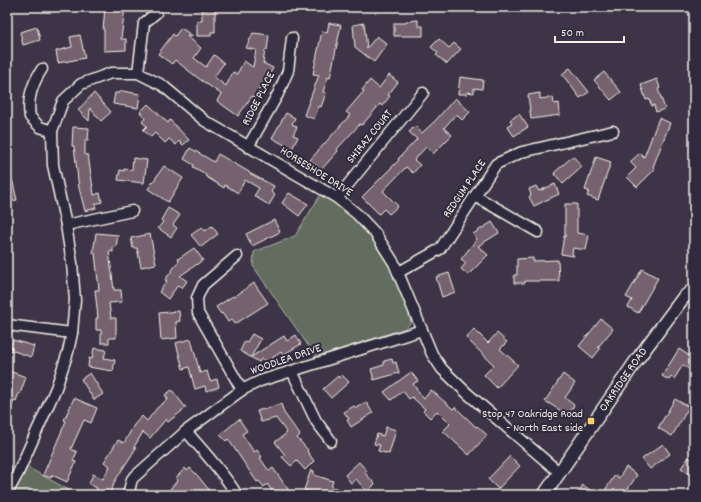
<svg xmlns="http://www.w3.org/2000/svg" width="701" height="502" font-family="Dekko,sans-serif">
<style>
.park{fill:#626d61;stroke:#abafa4}
.building{fill:#76626e;stroke:#f4f1e8}
.lines{fill:none;stroke-linecap:round;stroke-linejoin:round}
.minor-casing{stroke:#f4f1e8;stroke-width:13}
.tertiary-casing{stroke:#f4f1e8;stroke-width:15}
.minor{stroke:#2f2a3d;stroke-width:10}
.tertiary{stroke:#2f2a3d;stroke-width:12}
.poi-dot{fill:#ffd166;stroke:#2f2a3d;stroke-width:1.5}
.labels{text-anchor:middle;dominant-baseline:central;stroke-width:4;stroke-linejoin:round;paint-order:stroke}
.street-label{font-size:12px;fill:#f4f1e8;stroke:#2f2a3d}
.poi-label{font-size:12px;fill:#f4f1e8;stroke:#2f2a3d;text-anchor:end}
</style>
<rect width="100%" height="100%" fill="#3d3547"/>
<filter id="ink" filterUnits="userSpaceOnUse"><feTurbulence type="fractalNoise" baseFrequency=".025" numOctaves="2"/><feDisplacementMap in="SourceGraphic" scale="8" xChannelSelector="R" yChannelSelector="G"/><feConvolveMatrix kernelMatrix="1 2 1 2 8 2 1 2 1" color-interpolation-filters="sRGB"/></filter>
<g filter="url(#ink)">
<g class="park">
<polygon points="321,194 355,218 379,248 399,282 411,322 406,328 316,357 253,266 254,252 295,236"/>
<polygon points="27,467 78,495 12,495"/>
</g>
<g class="building">
<polygon points="105,7 125,7 121,39 126,39 126,50 104,51 104,30 103,30"/>
<polygon points="202,7 215,7 215,32 211,32 211,36 197,36 197,21 202,21"/>
<polygon points="418,20 418,26 423,26 423,36 394,36 394,23 406,23 406,21"/>
<polygon points="329,23 341,25 330,78 328,77 323,92 326,93 321,107 319,106 314,119 304,115 319,75 313,74 322,31 327,33"/>
<polygon points="364,23 367,48 377,36 387,44 374,62 355,47 353,25"/>
<polygon points="37,27 40,40 23,45 20,32"/>
<polygon points="181,28 193,36 187,36 201,48 194,58 206,67 214,55 224,63 214,77 226,86 233,72 237,74 244,61 253,67 256,50 246,48 253,33 269,35 267,50 265,50 263,63 273,68 264,85 262,84 255,98 252,96 238,116 217,101 221,94 198,78 175,60 172,64 158,54 173,34 175,36"/>
<polygon points="80,35 85,58 58,63 56,51 72,47 70,37"/>
<polygon points="439,39 449,48 454,43 461,49 447,64 436,55 438,53 431,47"/>
<polygon points="570,68 589,92 580,98 562,74"/>
<polygon points="604,72 621,92 611,100 594,80"/>
<polygon points="389,75 398,82 388,95 390,96 382,106 380,104 362,125 360,124 337,149 338,151 321,170 310,160 350,115 346,112 364,91 362,90 370,80 379,88"/>
<polygon points="460,77 483,80 482,89 474,88 474,93 467,92 467,94 458,94"/>
<polygon points="657,79 660,88 658,89 665,109 656,112 654,105 652,106 649,99 646,100 641,85"/>
<polygon points="122,91 140,94 138,108 113,104 115,93 119,93"/>
<polygon points="94,93 111,112 101,121 90,108 89,121 78,110"/>
<polygon points="540,93 540,99 553,97 554,104 559,103 560,115 531,119 528,95"/>
<polygon points="455,98 470,112 462,120 456,114 444,128 452,135 433,154 426,147 414,160 420,165 413,173 406,167 383,191 398,206 389,214 384,209 379,214 362,197 399,160 398,159 417,139 409,132 415,126 422,133 436,120"/>
<polygon points="148,104 168,123 170,120 189,140 183,145 179,141 176,145 169,139 165,143 155,133 151,137 143,130 147,126 142,122 145,118 140,112"/>
<polygon points="286,113 295,118 292,124 297,127 293,135 298,137 292,149 272,138"/>
<polygon points="519,114 528,127 514,136 507,126 512,123 510,120"/>
<polygon points="659,118 670,123 653,167 655,169 637,187 627,177 636,168 630,162 640,153 644,157"/>
<polygon points="73,127 89,128 88,140 85,140 85,155 88,155 94,195 100,193 102,202 95,204 96,208 85,211 79,188 74,146 72,146"/>
<polygon points="190,148 214,162 218,154 249,172 249,173 274,186 271,192 275,195 269,205 254,196 259,188 245,180 238,193 225,185 224,188 205,176 206,174 193,167 194,165 184,159"/>
<polygon points="573,156 582,167 563,184 554,173"/>
<polygon points="596,157 611,162 598,200 587,196 589,191 585,190"/>
<polygon points="133,158 147,160 144,183 118,180 120,170 124,171 124,169 132,170"/>
<polygon points="164,166 183,178 168,202 148,189"/>
<polygon points="7,170 10,170 17,200 7,202"/>
<polygon points="555,184 559,194 534,206 529,197 531,195 529,189 536,186 539,191"/>
<polygon points="289,193 308,204 299,216 282,203"/>
<polygon points="565,204 577,204 577,233 589,235 586,250 573,248 572,253 574,256 561,254 564,236 565,237"/>
<polygon points="168,208 180,215 173,225 177,228 171,237 158,228 163,222 161,220"/>
<polygon points="274,220 280,232 252,246 246,234"/>
<polygon points="492,222 499,233 478,246 488,255 468,275 461,269 466,263 461,259 477,239 473,234"/>
<polygon points="212,226 218,234 201,247 191,235 202,227 205,231"/>
<polygon points="96,233 118,235 116,247 113,247 113,252 109,251 114,290 121,290 122,302 109,303 111,318 116,318 116,338 109,338 109,343 101,343 101,330 96,330 96,318 98,318 95,290 99,290 95,253 93,253"/>
<polygon points="150,234 156,264 141,267 137,248 133,248 131,238"/>
<polygon points="194,248 203,260 180,276 187,281 182,288 178,285 168,299 159,292 167,281 165,280 179,261 178,259"/>
<polygon points="533,258 533,261 558,260 559,281 525,281 525,283 514,283 514,275 517,275 517,259"/>
<polygon points="642,269 658,278 638,313 628,307 632,300 626,297"/>
<polygon points="449,273 455,292 442,297 436,277"/>
<polygon points="254,283 268,303 235,324 232,319 228,322 222,313 221,314 216,307 233,296 234,297"/>
<polygon points="179,311 180,321 176,322 177,338 161,340 159,313"/>
<polygon points="601,319 613,329 598,347 600,349 593,358 579,346"/>
<polygon points="474,329 488,343 497,333 507,342 500,349 518,365 497,388 484,375 494,365 466,338"/>
<polygon points="252,334 261,339 251,357 284,336 287,341 296,335 301,344 283,355 281,352 272,358 269,363 261,359 259,362 240,351 245,341 247,342"/>
<polygon points="191,339 200,373 207,371 210,381 217,379 219,387 206,391 205,386 195,389 189,367 183,369 176,343"/>
<polygon points="13,340 34,346 31,357 11,350"/>
<polygon points="94,348 106,350 104,358 115,360 113,371 88,367 89,358 92,359"/>
<polygon points="679,349 694,359 694,373 683,365 674,379 671,377 669,380 662,376"/>
<polygon points="392,359 393,363 396,362 399,373 374,380 371,369 384,365 384,361"/>
<polygon points="9,371 26,377 20,394 19,393 16,401 14,400 8,417 7,378"/>
<polygon points="411,372 418,381 413,384 424,399 431,390 453,409 455,407 476,427 477,426 487,435 469,455 443,431 450,424 437,411 430,418 423,411 425,409 412,397 409,399 403,391 391,400 384,392"/>
<polygon points="90,373 103,394 94,400 81,379"/>
<polygon points="563,374 575,383 565,398 574,405 568,415 545,401"/>
<polygon points="342,375 349,382 331,398 323,389 338,376 339,378"/>
<polygon points="172,390 186,408 168,422 166,419 150,438 143,432 134,447 136,448 113,484 114,484 110,493 108,492 107,495 94,495 97,488 89,484 93,474 103,479 110,466 104,462 118,440 124,443 134,425 142,416 147,421 157,408 168,399 165,395"/>
<polygon points="74,398 97,408 91,423 84,420 71,449 77,452 73,461 76,462 67,482 52,475 51,478 43,475 66,421 64,420"/>
<polygon points="675,399 689,407 672,436 658,428"/>
<polygon points="366,402 373,413 351,427 347,420 349,419 344,412 354,406 356,408"/>
<polygon points="281,404 284,413 300,435 297,438 308,450 307,451 314,461 305,470 297,461 291,466 282,457 285,455 275,442 287,433 276,418 261,422 257,411"/>
<polygon points="239,419 247,431 242,434 254,452 257,450 262,457 260,458 269,471 273,468 292,495 275,495 267,484 264,487 259,481 257,482 228,439 226,441 220,435"/>
<polygon points="386,427 396,430 389,454 378,451 380,445 374,444 377,434 383,436"/>
<polygon points="663,444 670,454 650,469 642,459"/>
<polygon points="510,456 520,466 498,489 488,479"/>
<polygon points="689,457 694,461 694,477 681,468"/>
<polygon points="359,462 367,471 365,473 375,484 367,492 356,479 351,483 345,475"/>
<polygon points="626,467 637,475 624,495 602,495 615,475 619,478"/>
<polygon points="185,468 187,471 190,468 198,476 213,495 177,495 170,489 178,480 176,478"/>
<polygon points="311,470 314,471 314,475 333,481 331,487 339,489 337,495 325,495 304,490"/>
<polygon points="583,485 597,495 576,495"/>
</g>
<g class="lines">
<g class="minor-casing">
<g id="minor">
<path d="M 42,69 C 32,84 27,100 30,117 L 40,127 L 52,131"/>
<polyline points="138,73 144,23 156,13"/>
<polyline points="248,147 278,94 288,71 292,38"/>
<polyline points="475,196 538,232"/>
<polyline points="337,198 423,93"/>
<polyline points="66,225 132,211"/>
<polyline points="237,256 203,285 197,298 198,313 242,390"/>
<polyline points="399,272 440,249 496,164 522,152 613,131"/>
<polyline points="7,325 72,333"/>
<polyline points="292,371 316,421 331,441"/>
<path d="M 186,431 C 204,452 223,472 237,495"/>
<polyline points="7,493 18,473 56,388 68,352 72,333 75,300 72,263 66,225 53,165 52,131 63,101 81,84 111,73 138,73 162,85 205,121 337,198 357,214 375,233 394,263 432,354 442,369 468,394 560,473"/>
<polyline points="128,495 132,479 186,431 242,390 260,381 422,330"/>
</g>
</g>
<g class="tertiary-casing">
<g id="tertiary">
<path id="s1" d="M 544,495 L 636,361 L 683,298 L 694,289"/>
</g>
</g>
<use href="#minor" class="minor"/>
<use href="#tertiary" class="tertiary"/>
</g>
</g>
<rect class="poi-dot" x="587" y="417" width="8" height="8" rx="2"/>
<g class="labels">
<g class="street-label">
<text transform="translate(259 99) rotate(-63)">RIDGE PLACE</text>
<text transform="translate(370 137) rotate(-51)">SHIRAZ COURT</text>
<text transform="translate(316 172) rotate(32)">HORSESHOE DRIVE</text>
<text transform="translate(465 189) rotate(-56)">REDGUM PLACE</text>
<text transform="translate(286 360) rotate(-19)">WOODLEA DRIVE</text>
<text stroke="none"><textPath href="#s1" startOffset="140">OAKRIDGE ROAD</textPath></text>
</g>
<g class="poi-label">
<text x="583" y="414">Stop 47 Oakridge Road<tspan x="583" dy="14">- North East side</tspan></text>
</g>
</g>
<rect width="701" height="502" fill="none" stroke="#2f2a3d" stroke-width="24"/>
<rect x="12" y="12" width="677" height="478" fill="none" stroke="#f4f1e8" stroke-width="1.5" filter="url(#ink)"/>
<path d="M555 36v6h69v-6" fill="none" stroke="#f4f1e8" stroke-width="2"/>
<text x="561" y="36" font-size="12" fill="#f4f1e8" stroke="#2f2a3d" stroke-width="3" paint-order="stroke">50 m</text>
</svg>
